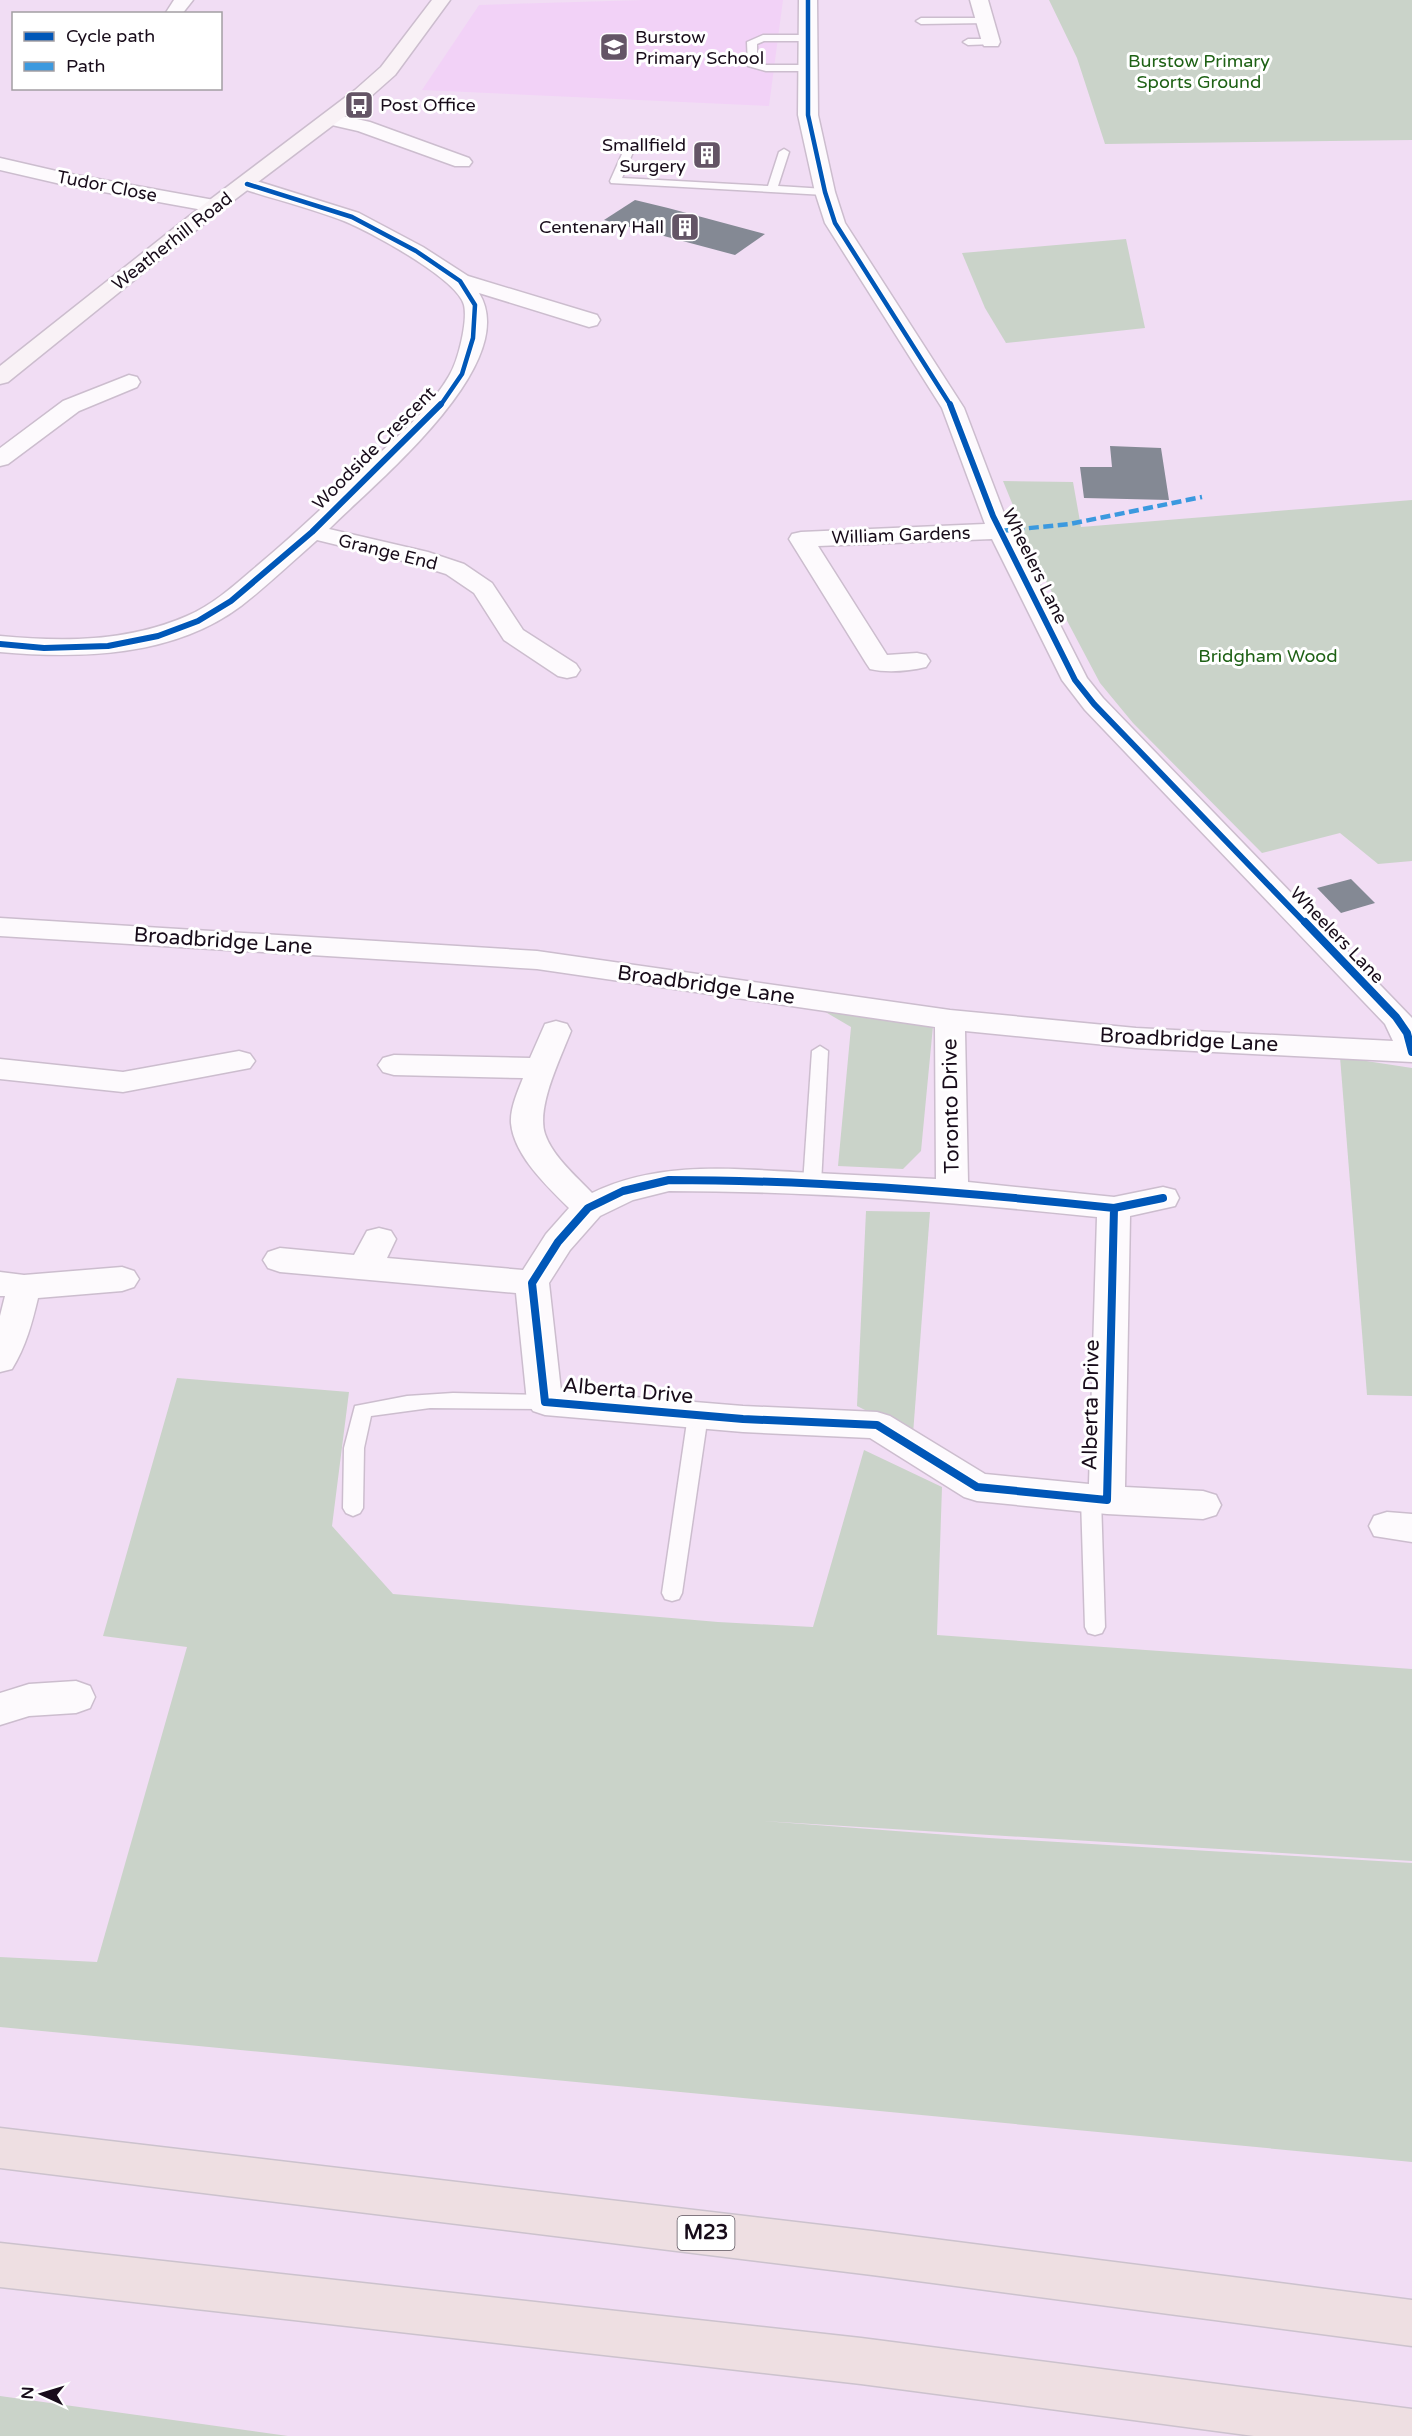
<svg xmlns="http://www.w3.org/2000/svg" width="1412" height="2436" font-family="'Varela Round',sans-serif">
<style>
.built{fill:#f2d2f7}
.green{fill:#cad3c9}
.building{fill:#848994}
.lines{fill:none;stroke-linecap:round;stroke-linejoin:round}
.lane-casing{stroke:#ccbdce;stroke-width:3}
.street-casing{stroke:#ccbdce;stroke-width:3}
.secondary-casing{stroke:#ccbdce;stroke-width:3}
.highway-casing{stroke:#ccc2cd;stroke-width:3}
.lane{fill:#fdfafd;fill-rule:evenodd}
.street{fill:#fdfafd;fill-rule:evenodd}
.secondary{fill:#f9f2f6;fill-rule:evenodd}
.highway{fill:#eedfe2;fill-rule:evenodd}
.quiet{stroke:#3b99df;stroke-width:4.5;stroke-dasharray:10 4.5;stroke-linecap:butt}
.cycleway-far2-casing{stroke:#fff;stroke-width:7}
.cycleway-far1-casing{stroke:#fff;stroke-width:9}
.cycleway-casing{stroke:#fff;stroke-width:11}
.cycleway-far2{stroke:#0057b8;stroke-width:4.5}
.cycleway-far1{stroke:#0057b8;stroke-width:6}
.cycleway{stroke:#0057b8;stroke-width:8}
.labels{text-anchor:middle;dominant-baseline:central;stroke-width:6;stroke-linejoin:round;paint-order:stroke}
.far-poi-label{font-size:18px;fill:#180c1a;stroke:#fff;text-anchor:start}
.far-park-label{font-size:18px;fill:#1e6115;stroke:#fff}
.far-street-label{font-size:18px;fill:#180c1a;stroke:#fff}
.shield{fill:#fff;stroke:#5d555f;stroke-width:1.5}
.shield-label{font-size:20px;font-weight:bold;fill:#180c1a}
.street-label{font-size:21px;fill:#180c1a;stroke:#fff}
</style>
<rect width="100%" height="100%" fill="#f1ddf4"/>
<polygon class="built" points="644,0 783,0 769,106 422,90 479,5"/>
<g class="green">
<polygon points="1049,0 1412,0 1412,140 1105,144 1077,58"/>
<polygon points="1126,239 1145,328 1006,343 985,308 962,253"/>
<polygon points="1003,481 1073,482 1081,527 1412,500 1412,861 1378,864 1340,833 1262,853 1133,723 1100,683 1037,564"/>
<polygon points="805,1000 933,1026 921,1151 903,1169 838,1166 851,1027"/>
<polygon points="1340,1057 1412,1068 1412,1396 1367,1395"/>
<polygon points="866,1211 930,1212 913,1434 857,1406"/>
<polygon points="177,1378 349,1392 332,1526 393,1594 718,1622 813,1627 864,1450 942,1487 937,1635 1412,1669 1412,1861 763,1821 989,1838 1412,1863 1412,2162 0,2027 0,1957 97,1962 187,1647 103,1636"/>
<polygon points="0,2396 288,2436 0,2436"/>
</g>
<g class="building">
<polygon points="635,200 668,208 765,234 735,255 604,220"/>
<polygon points="1110,446 1161,448 1169,500 1084,498 1080,467 1112,467"/>
<polygon points="1351,879 1375,903 1341,913 1317,888"/>
</g>
<g class="lines">
<g class="lane-casing">
<g id="lane">
<polygon points="983,18 988,21 987,23 921,24 916,21 921,18"/>
<polygon points="763,35 808,35 813,38 808,41 764,41 757,44 757,62 766,65 809,65 814,68 809,71 766,71 748,66 747,42"/>
<polygon points="991,39 995,40 995,44 968,45 963,42 968,39"/>
<polygon points="631,142 636,145 622,178 768,186 779,152 784,149 789,152 778,186 825,189 831,192 825,195 611,183 610,181 626,145"/>
<polygon points="820,1046 828,1051 821,1184 812,1190 803,1184 812,1051"/>
<polygon points="453,1393 545,1395 552,1397 555,1402 552,1407 545,1409 430,1408 371,1416 364,1448 363,1508 360,1513 353,1516 346,1513 343,1508 344,1448 355,1406 407,1396"/>
<polygon points="698,1408 705,1410 708,1415 682,1593 679,1599 672,1601 665,1599 662,1593 688,1415 691,1410"/>
<polygon points="1091,1491 1098,1493 1101,1498 1105,1627 1102,1633 1095,1635 1088,1633 1085,1627 1081,1498 1084,1493"/>
</g>
</g>
<g class="street-casing">
<g id="street">
<polygon points="174,0 193,0 182,14 165,14"/>
<path d="M 799,0 L 817,0 L 818,115 L 835,192 L 845,223 L 964,408 L 1005,516 L 1087,678 L 1103,698 L 1412,1018 L 1412,1062 L 1136,1048 L 965,1031 L 968,1182 L 1114,1197 L 1163,1187 L 1175,1190 L 1179,1198 L 1175,1206 L 1130,1216 L 1125,1487 L 1203,1491 L 1216,1495 L 1221,1505 L 1216,1515 L 1203,1519 L 1107,1514 L 977,1501 L 964,1497 L 870,1438 L 743,1432 L 545,1415 L 533,1411 L 527,1402 L 516,1293 L 280,1272 L 268,1268 L 263,1260 L 268,1252 L 280,1248 L 354,1255 L 367,1231 L 379,1228 L 391,1231 L 396,1239 L 387,1258 L 523,1270 L 546,1234 L 569,1208 C 548,1187 514,1156 511,1123 C 510,1108 518,1091 523,1078 L 394,1075 L 383,1072 L 378,1065 L 383,1058 L 394,1055 L 530,1058 L 545,1024 L 556,1021 L 567,1024 L 571,1031 C 561,1057 536,1107 545,1134 C 553,1157 576,1176 592,1193 C 656,1162 725,1168 794,1172 C 841,1174 888,1177 936,1179 L 935,1027 L 537,969 L 0,936 L 0,918 L 537,951 L 950,1010 L 1136,1028 L 1393,1041 L 1385,1024 L 1085,710 L 1062,680 L 992,539 L 818,546 L 887,655 L 917,653 L 926,655 L 930,661 L 926,667 C 909,671 887,673 870,669 L 866,663 L 789,539 L 792,534 L 801,532 L 985,524 L 942,408 L 825,223 L 815,192 L 798,115 ZM 669,1191 C 812,1191 955,1202 1097,1217 L 1089,1484 L 985,1474 L 890,1416 L 877,1412 L 743,1406 L 561,1391 L 549,1283 L 570,1250 L 600,1216 L 633,1200 Z"/>
<polygon points="970,0 988,0 1000,42 998,46 984,46 982,42"/>
<polygon points="330,113 370,122 469,158 472,162 469,166 455,166 358,131 323,123 320,119"/>
<polygon points="0,158 65,173 214,200 221,202 224,206 221,210 214,212 65,185 0,170"/>
<path d="M 247,178 L 359,213 L 423,247 L 468,276 L 597,315 L 600,320 L 597,325 L 589,327 L 479,293 C 523,364 374,484 329,529 L 428,552 L 464,564 L 492,583 L 523,630 L 576,664 L 580,670 L 576,676 L 567,678 L 558,676 L 504,640 L 474,593 L 446,574 L 411,563 L 317,540 C 292,562 267,586 241,606 C 173,657 81,659 0,652 L 0,636 C 64,642 127,642 187,616 C 213,605 235,585 257,566 C 294,535 329,502 364,468 C 394,439 428,412 449,376 C 458,362 468,321 464,305 C 458,279 369,231 344,221 C 310,208 274,199 240,188 L 237,184 L 240,180 Z"/>
<polygon points="129,375 137,377 140,382 137,387 79,411 8,464 0,466 0,448 63,401"/>
<polygon points="239,1051 250,1054 255,1061 250,1068 123,1092 0,1079 0,1059 123,1072"/>
<path d="M 122,1267 L 134,1271 L 139,1279 L 134,1287 L 122,1291 L 38,1298 C 32,1323 26,1346 12,1369 L 0,1372 L 0,1316 L 5,1296 L 0,1296 L 0,1272 L 24,1275 Z"/>
<polygon points="1387,1512 1412,1514 1412,1542 1374,1536 1369,1526 1374,1516"/>
<polygon points="76,1681 90,1686 95,1697 90,1708 76,1713 29,1716 0,1725 0,1693 29,1684"/>
</g>
</g>
<g class="secondary-casing">
<polygon id="secondary" points="432,0 450,0 395,75 369,98 221,210 8,382 0,384 0,366 207,202 355,90 381,67"/>
</g>
<g class="highway-casing">
<g id="highway">
<polygon points="0,2128 872,2231 1412,2300 1412,2346 872,2275 0,2168"/>
<polygon points="0,2243 861,2338 1412,2409 1412,2436 1254,2436 861,2384 0,2287"/>
</g>
</g>
<use href="#lane" class="lane"/>
<use href="#street" class="street"/>
<use href="#secondary" class="secondary"/>
<use href="#highway" class="highway"/>
<polyline class="quiet" points="1000,531 1070,524 1202,497"/>
<g class="cycleway-far2-casing">
<g id="cycleway-far2">
<polyline points="808,0 808,115 825,192 835,223 951,406"/>
<polyline points="247,184 352,217 416,251 460,281 475,305 473,338 462,374 440,406"/>
</g>
</g>
<g class="cycleway-far1-casing">
<g id="cycleway-far1">
<polyline points="950,404 993,516 1075,680 1094,704 1306,924"/>
<polyline points="0,644 44,648 108,646 158,636 198,621 231,601 312,532 441,404"/>
</g>
</g>
<g class="cycleway-casing">
<g id="cycleway">
<polyline points="1305,922 1396,1017 1407,1033 1412,1052"/>
<path d="M 669,1180 C 818,1180 966,1192 1114,1208 L 1107,1500 L 977,1487 L 877,1425 L 743,1419 L 545,1402 L 532,1283 L 558,1242 L 588,1208 L 623,1191 Z"/>
<polyline points="1114,1208 1163,1198"/>
</g>
</g>
<use href="#cycleway-far2" class="cycleway-far2"/>
<use href="#cycleway-far1" class="cycleway-far1"/>
<use href="#cycleway" class="cycleway"/>
</g>
<defs>
<g id="school-square" transform="scale(1.5)"><rect x="-9" y="-9" width="18" height="18" rx="4" fill="#645566" stroke="#fff"/><path d="M0-5L7-2L0 1L-7-2ZM-4 1L0 2.5L4 1V4Q0 6-4 4Z" fill="#fff"/></g>
<g id="bus-square" transform="scale(1.5)"><rect x="-9" y="-9" width="18" height="18" rx="4" fill="#645566" stroke="#fff"/><path d="M-5-6H5V4H4V6H2V4H-2V6H-4V4H-5ZM-3.5-4V0h7V-4ZM-3.5 1.2v1.5H-2V1.2ZM2 1.2v1.5H3.5V1.2Z" fill="#fff"/></g>
<g id="building-square" transform="scale(1.5)"><rect x="-9" y="-9" width="18" height="18" rx="4" fill="#645566" stroke="#fff"/><path d="M-4-6H4V6H1V3H-1V6H-4ZM-2.5-4.3h1.7v1.8h-1.7ZM.8-4.3h1.7v1.8H.8ZM-2.5-1h1.7V.8h-1.7ZM.8-1h1.7V.8H.8Z" fill="#fff"/></g>
</defs>
<g fill-rule="evenodd">
<use href="#school-square" x="614" y="47"/>
<use href="#bus-square" x="359" y="105"/>
<use href="#building-square" x="707" y="155"/>
<use href="#building-square" x="685" y="227"/>
</g>
<g class="labels">
<g class="far-poi-label">
<text x="635" y="37">Burstow<tspan x="635" dy="21">Primary School</tspan></text>
<text x="380" y="105">Post Office</text>
<text x="686" y="145" text-anchor="end">Smallfield<tspan x="686" dy="21">Surgery</tspan></text>
<text x="664" y="227" text-anchor="end">Centenary Hall</text>
</g>
<g class="far-park-label">
<text x="1199" y="61">Burstow Primary<tspan x="1199" dy="21">Sports Ground</tspan></text>
<text x="1268" y="656">Bridgham Wood</text>
</g>
<g class="far-street-label">
<text transform="translate(107 186) rotate(11)">Tudor Close</text>
<text transform="translate(172 241) rotate(-38)">Weatherhill Road</text>
<text transform="translate(374 448) rotate(-45)">Woodside Crescent</text>
<text transform="translate(901 535) rotate(-2)">William Gardens</text>
<text transform="translate(388 552) rotate(14)">Grange End</text>
<text transform="translate(1035 566) rotate(64)">Wheelers Lane</text>
<text transform="translate(1337 935) rotate(46)">Wheelers Lane</text>
</g>
<rect class="shield" x="677.5" y="2216" width="57" height="34" rx="4.5"/>
<g class="shield-label">
<text x="706" y="2233">M23</text>
</g>
<g class="street-label">
<text transform="translate(223 941) rotate(4)">Broadbridge Lane</text>
<text transform="translate(706 985) rotate(8)">Broadbridge Lane</text>
<text transform="translate(1189 1040) rotate(3)">Broadbridge Lane</text>
<text transform="translate(951 1106) rotate(-91)">Toronto Drive</text>
<text transform="translate(628 1391) rotate(5)">Alberta Drive</text>
<text transform="translate(1091 1405) rotate(-89)">Alberta Drive</text>
</g>
</g>
<rect x="12" y="12" width="210" height="78" fill="#ffffff" stroke="#a39ea3" stroke-width="1.5"/>
<rect x="24" y="32" width="30" height="9" fill="#0057b8" stroke="#a39ea3" stroke-width="1.5"/>
<text x="66" y="42" font-size="18" fill="#180c1a">Cycle path</text>
<rect x="24" y="62" width="30" height="9" fill="#3b99df" stroke="#a39ea3" stroke-width="1.5"/>
<text x="66" y="72" font-size="18" fill="#180c1a">Path</text>
<g transform="translate(42 2394) rotate(274)" stroke="#ffffff" stroke-width="4.5" paint-order="stroke">
<path d="M0-4.5L10 22L0 15L-10 22Z" fill="#180c1a"/>
<text y="-9" font-size="16" font-weight="bold" text-anchor="middle" fill="#180c1a">N</text>
</g>
</svg>
